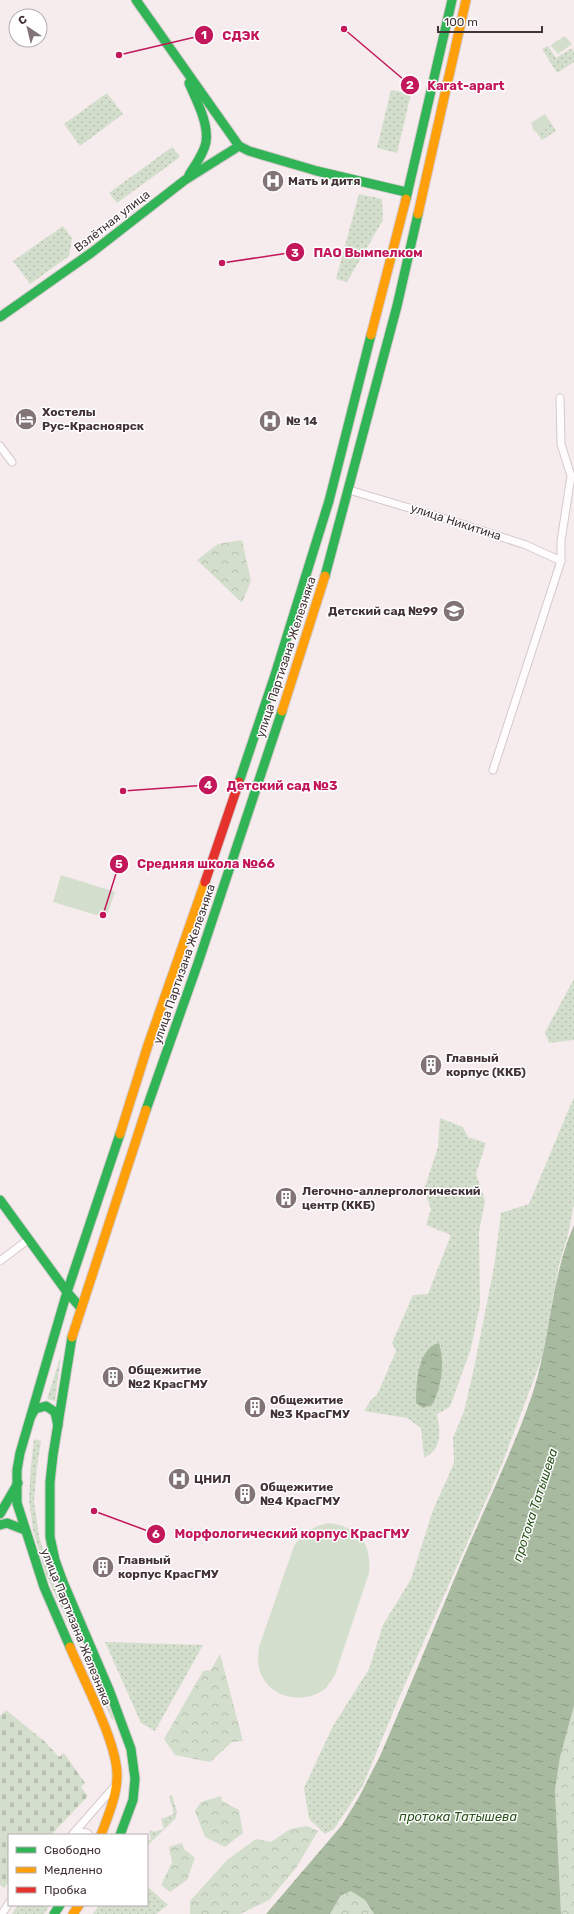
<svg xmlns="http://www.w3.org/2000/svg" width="574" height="1914" font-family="Rubik,sans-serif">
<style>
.grass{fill:url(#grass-dots)}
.forest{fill:url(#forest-crowns)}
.cemetery{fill:url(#cemetery-stones)}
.pitch{fill:#d4decc}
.water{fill:url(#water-ripples)}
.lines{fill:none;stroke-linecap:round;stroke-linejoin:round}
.street-casing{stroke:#d5c9cb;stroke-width:9}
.fast-casing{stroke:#d5c9cb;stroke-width:11}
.slow-casing{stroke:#d5c9cb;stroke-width:11}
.jam-casing{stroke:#d5c9cb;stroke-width:11}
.street{stroke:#fefcfc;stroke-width:7}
.fast{stroke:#30b455;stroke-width:9}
.slow{stroke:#ff9f0a;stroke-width:9}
.jam{stroke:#e5322d;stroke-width:9}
.labels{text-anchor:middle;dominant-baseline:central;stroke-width:3;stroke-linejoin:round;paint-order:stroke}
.poi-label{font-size:12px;font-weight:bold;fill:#433336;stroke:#fff;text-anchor:start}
.street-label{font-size:12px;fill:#433336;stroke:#fff}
.water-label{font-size:13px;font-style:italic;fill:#2a541b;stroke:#fff}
.leader{fill:none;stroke:#c2185b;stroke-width:1.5}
.callout-dot{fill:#c2185b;stroke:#fff;stroke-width:1.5}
.mark-label{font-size:12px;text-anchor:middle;font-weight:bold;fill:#fff}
.callout-label{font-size:13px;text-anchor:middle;font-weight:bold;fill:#c2185b;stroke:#fff;stroke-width:3;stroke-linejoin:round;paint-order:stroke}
</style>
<defs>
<pattern id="grass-dots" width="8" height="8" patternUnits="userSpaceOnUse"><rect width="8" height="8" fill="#d4decc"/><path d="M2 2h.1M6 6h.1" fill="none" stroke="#b7bfb0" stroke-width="1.8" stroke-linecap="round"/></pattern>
<pattern id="forest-crowns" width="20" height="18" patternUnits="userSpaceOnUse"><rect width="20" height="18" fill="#d4decc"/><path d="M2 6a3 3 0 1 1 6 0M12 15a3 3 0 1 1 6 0" fill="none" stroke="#b7bfb0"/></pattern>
<pattern id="cemetery-stones" width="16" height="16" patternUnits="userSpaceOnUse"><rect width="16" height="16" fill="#d4decc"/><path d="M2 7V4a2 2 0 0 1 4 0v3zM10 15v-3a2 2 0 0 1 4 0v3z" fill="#b7bfb0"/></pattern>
<pattern id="water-ripples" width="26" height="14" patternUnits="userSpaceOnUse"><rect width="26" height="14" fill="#a8bba0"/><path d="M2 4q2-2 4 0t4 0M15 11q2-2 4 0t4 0" fill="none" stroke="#8a9983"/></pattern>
</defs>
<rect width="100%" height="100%" fill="#f6ecee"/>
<g class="grass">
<polygon points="548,46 556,58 572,48 574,52 574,62 557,73 542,49"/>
<polygon points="391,90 411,94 397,153 377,148"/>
<polygon points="107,93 123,114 80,146 64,124"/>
<polygon points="551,123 556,131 542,140 536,132"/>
<polygon points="172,147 180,157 117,203 109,193"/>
<polygon points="359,194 382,199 383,220 347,282 336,279"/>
<polygon points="63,226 72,238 69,256 30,284 13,261"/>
<polygon points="574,979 574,1040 549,1043 545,1032"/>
<polygon points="574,1097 574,1204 568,1235 559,1265 543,1355 502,1464 399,1698 363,1785 334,1829 325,1834 309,1819 304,1788 333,1726 369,1669 383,1625 411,1579 433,1510 454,1463 453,1438 464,1411 474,1368 494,1267 501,1213 529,1204"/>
<path d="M 440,1118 L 463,1127 L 468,1137 L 486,1143 L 476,1174 L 485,1201 L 479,1232 L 480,1305 L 471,1348 L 450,1407 L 437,1414 C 440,1432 443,1448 424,1458 L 421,1428 L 407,1418 L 364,1411 L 371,1400 L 377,1395 L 396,1351 L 392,1343 L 413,1295 L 428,1294 L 451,1235 L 426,1225 L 431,1209 L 424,1190 L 438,1147 Z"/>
<polygon points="61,1355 55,1401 47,1399"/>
<polygon points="34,1439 41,1441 37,1467 34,1501 39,1536 52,1580 114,1719 112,1720 46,1574 33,1530 29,1499 31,1465"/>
<polygon points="105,1642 203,1645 155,1731 141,1723"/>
<polygon points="172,1795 177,1812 176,1818 147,1846 147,1841 151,1839 149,1831 152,1830 153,1832 164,1829 161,1819 174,1814 169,1796"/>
<polygon points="147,1886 168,1905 156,1914 93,1914 99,1905 147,1905"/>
<polygon points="18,1905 50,1905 44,1914 12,1914"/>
</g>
<g class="forest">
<polygon points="242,540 251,581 242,603 197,560 218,544"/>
<polygon points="220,1654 243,1741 232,1742 210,1762 175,1755 164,1739 203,1671 211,1670"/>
<polygon points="574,1706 574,1914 561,1914 555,1790 560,1757"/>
<polygon points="221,1796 222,1801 239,1810 243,1833 225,1847 205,1837 195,1811 201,1802"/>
<polygon points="307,1826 318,1831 296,1868 269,1900 240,1914 190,1914 190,1901 227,1860 256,1839 271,1842 290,1829"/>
<polygon points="182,1843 184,1849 195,1858 187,1880 170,1892 161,1885 172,1862 169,1847"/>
<polygon points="351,1890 365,1900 374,1914 330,1914 341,1895"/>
</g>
<polygon class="cemetery" points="6,1710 44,1741 59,1757 64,1753 85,1783 81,1787 88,1796 51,1835 9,1835 9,1882 4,1888 0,1885 0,1716"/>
<g class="pitch">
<polygon points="565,36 572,44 558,54 551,46 552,44"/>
<polygon points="545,114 551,123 536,132 534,131 531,123"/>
<polygon points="61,875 115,892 106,918 53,902"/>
<path d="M 330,1523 C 359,1528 372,1543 369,1573 L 335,1675 C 332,1679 329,1684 326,1688 C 306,1705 271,1699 261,1674 C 257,1665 258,1656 259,1647 L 294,1546 C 304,1532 313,1526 330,1523 Z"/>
</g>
<g class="water">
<path d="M 574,1225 L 574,1706 L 560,1757 L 555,1790 L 561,1914 L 374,1914 L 365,1900 L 351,1891 L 341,1895 L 330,1914 L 266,1914 L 342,1825 L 359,1797 L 380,1756 C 408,1692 434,1627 461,1563 C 485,1507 512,1453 532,1395 C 551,1340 550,1279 574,1225 Z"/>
<path d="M 439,1343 C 445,1362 442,1387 432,1405 L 423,1408 L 416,1403 C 416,1385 417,1348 439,1343 Z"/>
</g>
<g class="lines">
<g class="street-casing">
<g id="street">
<polyline points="0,446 12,462"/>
<polyline points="349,490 446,519 526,545 561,561"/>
<polyline points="493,770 561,561 561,541 571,476 561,444 560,398"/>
<polyline points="0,1261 29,1239"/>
<polyline points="76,1831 87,1833 89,1835"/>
<polyline points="72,1835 114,1787"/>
<polyline points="2,1914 9,1903"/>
</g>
</g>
<g class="fast-casing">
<g id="fast">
<polyline points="136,0 239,146 249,151 317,171 406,192"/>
<path d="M 189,83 C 196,100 209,123 206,142 C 204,154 195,165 189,175"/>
<polyline points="406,199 452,0"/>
<polyline points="0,317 91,253 185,180 239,146"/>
<polyline points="325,576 397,306 418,214"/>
<polyline points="239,782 274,678 329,501 371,335"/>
<polyline points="146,1110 198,963 282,711"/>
<polyline points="0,1200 67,1292 80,1307"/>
<polyline points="72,1337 53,1455 50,1482 50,1537 55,1560 63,1582 110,1692 131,1749 135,1779 133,1800 120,1835"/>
<polyline points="31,1416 35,1409 46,1406 55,1412 58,1426"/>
<polyline points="0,1514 18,1483"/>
<polyline points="0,1525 7,1523 25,1530"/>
<polyline points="70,1647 44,1587 17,1503 17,1470 20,1453 67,1292 120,1134"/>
<polyline points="54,1914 60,1905"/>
</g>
</g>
<g class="slow-casing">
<g id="slow">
<polyline points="418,214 466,0"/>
<polyline points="371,335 406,199"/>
<polyline points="282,711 325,576"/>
<polyline points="120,1134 148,1045 205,882"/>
<polyline points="72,1337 146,1110"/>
<path d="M 70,1647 C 83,1679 118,1744 117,1776 C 117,1796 108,1816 101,1835"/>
<polyline points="73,1914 79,1905"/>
</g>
</g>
<g class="jam-casing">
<polyline id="jam" points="205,882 239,782"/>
</g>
<use href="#street" class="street"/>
<use href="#fast" class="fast"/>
<use href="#slow" class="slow"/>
<use href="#jam" class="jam"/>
</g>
<defs>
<g id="hospital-disc" transform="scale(1.15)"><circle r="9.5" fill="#827476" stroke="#fff"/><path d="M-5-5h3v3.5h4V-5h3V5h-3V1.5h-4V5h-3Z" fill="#fff"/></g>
<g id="hotel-disc" transform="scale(1.15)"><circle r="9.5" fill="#827476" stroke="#fff"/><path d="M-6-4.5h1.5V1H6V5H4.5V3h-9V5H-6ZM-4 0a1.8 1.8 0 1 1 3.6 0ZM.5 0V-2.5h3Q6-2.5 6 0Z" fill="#fff"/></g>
<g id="school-disc" transform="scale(1.15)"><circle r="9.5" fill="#827476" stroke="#fff"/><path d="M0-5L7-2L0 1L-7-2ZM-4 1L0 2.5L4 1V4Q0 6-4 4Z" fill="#fff"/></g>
<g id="building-disc" transform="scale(1.15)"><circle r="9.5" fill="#827476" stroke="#fff"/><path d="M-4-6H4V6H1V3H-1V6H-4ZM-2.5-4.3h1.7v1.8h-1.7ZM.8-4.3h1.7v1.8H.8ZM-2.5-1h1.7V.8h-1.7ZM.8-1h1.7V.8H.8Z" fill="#fff"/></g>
</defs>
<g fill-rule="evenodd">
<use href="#hospital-disc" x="273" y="181"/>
<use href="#hotel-disc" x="26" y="419"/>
<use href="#hospital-disc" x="270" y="421"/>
<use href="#school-disc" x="454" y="611"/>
<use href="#building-disc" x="431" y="1065"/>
<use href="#building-disc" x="286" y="1198"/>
<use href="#building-disc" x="113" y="1377"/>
<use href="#building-disc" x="255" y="1407"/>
<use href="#hospital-disc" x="179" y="1479"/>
<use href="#building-disc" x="245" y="1494"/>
<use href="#building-disc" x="103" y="1567"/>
</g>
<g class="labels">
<g class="poi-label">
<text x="288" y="181">Мать и дитя</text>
<text x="42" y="412">Хостелы<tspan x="42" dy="14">Рус-Красноярск</tspan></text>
<text x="286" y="421">№ 14</text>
<text x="438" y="611" text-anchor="end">Детский сад №99</text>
<text x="446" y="1058">Главный<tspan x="446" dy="14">корпус (ККБ)</tspan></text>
<text x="302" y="1191">Легочно-аллергологический<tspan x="302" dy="14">центр (ККБ)</tspan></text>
<text x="128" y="1370">Общежитие<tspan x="128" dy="14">№2 КрасГМУ</tspan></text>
<text x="270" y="1400">Общежитие<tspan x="270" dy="14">№3 КрасГМУ</tspan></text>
<text x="194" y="1479">ЦНИЛ</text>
<text x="260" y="1487">Общежитие<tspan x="260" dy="14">№4 КрасГМУ</tspan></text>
<text x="118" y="1560">Главный<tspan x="118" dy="14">корпус КрасГМУ</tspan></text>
</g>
<g class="street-label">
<text transform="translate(112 221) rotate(-38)">Взлётная улица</text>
<text transform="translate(456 522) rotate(18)">улица Никитина</text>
<text transform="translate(286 657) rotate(-72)">улица Партизана Железняка</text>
<text transform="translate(184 964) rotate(-71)">улица Партизана Железняка</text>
<text transform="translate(76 1627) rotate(68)">улица Партизана Железняка</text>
</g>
<g class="water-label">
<text transform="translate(535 1505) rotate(-72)">протока Татышева</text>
<text x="458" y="1816">протока Татышева</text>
</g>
</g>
<path class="leader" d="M119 55L204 35M344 29L410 85M222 263L295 252M123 791L208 785M103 915L119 864M94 1511L156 1534"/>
<g class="callout-dot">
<circle cx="119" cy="55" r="4"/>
<circle cx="344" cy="29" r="4"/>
<circle cx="222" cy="263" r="4"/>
<circle cx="123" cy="791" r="4"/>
<circle cx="103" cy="915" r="4"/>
<circle cx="94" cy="1511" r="4"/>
<circle cx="204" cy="35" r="10"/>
<circle cx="410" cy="85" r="10"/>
<circle cx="295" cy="252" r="10"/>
<circle cx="208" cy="785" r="10"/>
<circle cx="119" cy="864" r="10"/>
<circle cx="156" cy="1534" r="10"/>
</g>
<g class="mark-label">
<text x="204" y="39">1</text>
<text x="410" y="89">2</text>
<text x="295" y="257">3</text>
<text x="208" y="789">4</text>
<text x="119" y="868">5</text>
<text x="156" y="1538">6</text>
</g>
<g class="callout-label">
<text x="241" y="40">СДЭК</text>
<text x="466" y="90">Karat-apart</text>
<text x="368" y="257">ПАО Вымпелком</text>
<text x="282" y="790">Детский сад №3</text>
<text x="206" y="868">Средняя школа №66</text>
<text x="292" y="1538">Морфологический корпус КрасГМУ</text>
</g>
<rect x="8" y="1834" width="140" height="72" fill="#ffffff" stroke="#b4adaf"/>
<rect x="16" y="1847" width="20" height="6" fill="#30b455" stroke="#b4adaf"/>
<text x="44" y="1854" font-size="12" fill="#433336">Свободно</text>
<rect x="16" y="1867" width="20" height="6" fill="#ff9f0a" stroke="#b4adaf"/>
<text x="44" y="1874" font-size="12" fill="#433336">Медленно</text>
<rect x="16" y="1887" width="20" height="6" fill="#e5322d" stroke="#b4adaf"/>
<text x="44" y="1894" font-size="12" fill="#433336">Пробка</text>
<g transform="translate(28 28) rotate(325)"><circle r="19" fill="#ffffff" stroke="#b4adaf"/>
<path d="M0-3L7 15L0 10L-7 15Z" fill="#827476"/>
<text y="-6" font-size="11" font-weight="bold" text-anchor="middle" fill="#433336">С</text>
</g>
<path d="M438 26v6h104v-6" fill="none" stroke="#433336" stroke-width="2"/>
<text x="444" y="26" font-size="12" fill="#433336" stroke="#ffffff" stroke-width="3" paint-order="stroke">100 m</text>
</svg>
